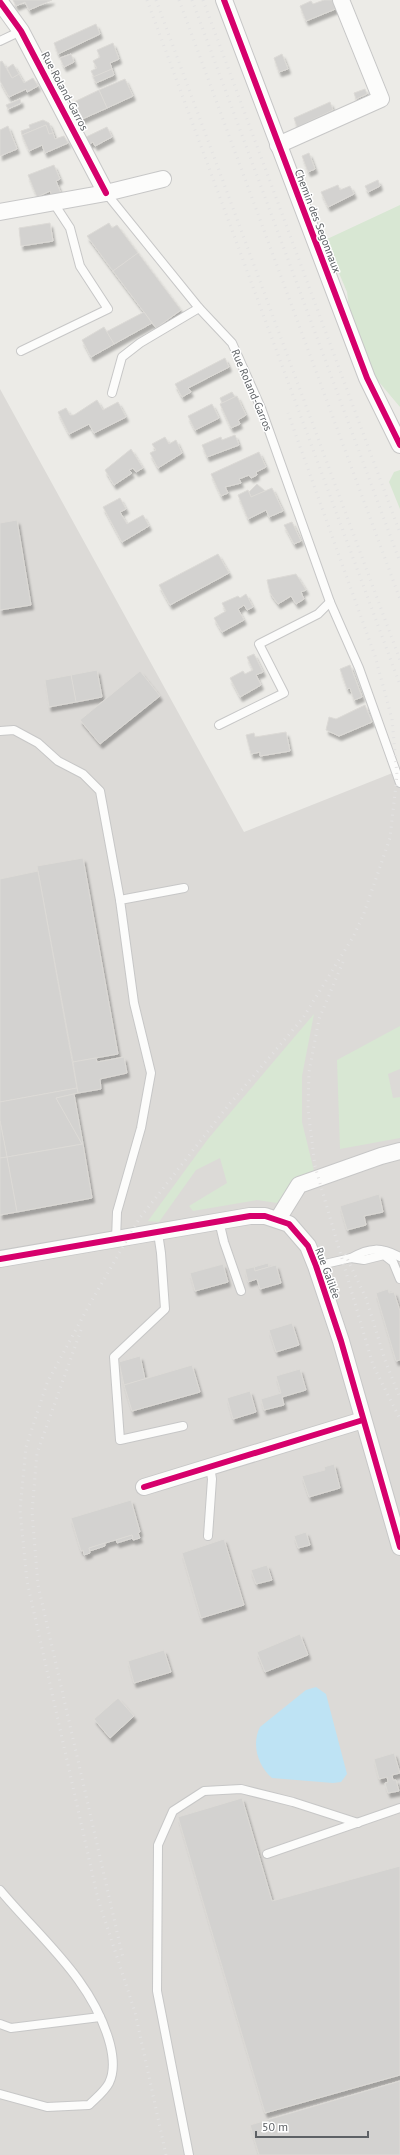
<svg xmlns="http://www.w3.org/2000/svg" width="400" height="2155" font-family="'PT Sans',sans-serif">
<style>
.industrial{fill:#dcdad7}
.green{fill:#d8e7d3}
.water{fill:#bee3f4}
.building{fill:#d3d2d0;stroke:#dcdad6;filter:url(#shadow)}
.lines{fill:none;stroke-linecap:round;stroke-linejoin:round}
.service-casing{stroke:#c7c7c7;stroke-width:10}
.minor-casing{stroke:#c7c7c7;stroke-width:18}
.service{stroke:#fcfcfb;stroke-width:8}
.minor{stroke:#fcfcfb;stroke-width:16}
.rail{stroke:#e3e2e2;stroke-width:3;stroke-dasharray:1 5;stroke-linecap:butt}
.cycleway-casing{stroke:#fff;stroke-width:8}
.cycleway{stroke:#d6006c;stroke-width:6}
.labels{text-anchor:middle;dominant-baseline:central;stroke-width:3;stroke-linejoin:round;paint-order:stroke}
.street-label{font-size:11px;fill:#5d6165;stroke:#fff}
</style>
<defs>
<filter id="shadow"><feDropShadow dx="2.5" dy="4.5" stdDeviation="1" flood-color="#0004"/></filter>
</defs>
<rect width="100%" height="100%" fill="#ecebe7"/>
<polygon class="industrial" points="0,389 244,832 400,770 400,2155 0,2155"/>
<g class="green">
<polygon points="400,205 400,407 368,369 350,317 347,292 325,240"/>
<polygon points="400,470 400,509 389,482 394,472"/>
<polygon points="314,1014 302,1076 302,1122 314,1171 295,1178 277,1203 257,1200 193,1211 189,1206 227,1183 220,1158 196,1170 159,1222 148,1221 208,1139"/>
<polygon points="400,1026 400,1069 388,1074 393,1098 400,1097 400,1138 340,1149 337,1060"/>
</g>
<path class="water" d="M 316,1687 L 326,1694 L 347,1774 L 341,1782 L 333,1783 L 272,1778 C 258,1766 251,1744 260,1727 L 306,1690 Z"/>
<g class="building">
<polygon points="13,0 52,0 29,10 25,2 16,6"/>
<polygon points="324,0 335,0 338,8 306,21 300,6 311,1 313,4"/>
<polygon points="96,24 100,34 58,54 54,43"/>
<polygon points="113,43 119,59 110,63 112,69 94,77 91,71 97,68 93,61 100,57 97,50"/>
<polygon points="71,54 74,62 64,67 60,58"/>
<polygon points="282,54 288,69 279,72 274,58"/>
<polygon points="2,61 12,78 19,74 24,83 33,78 38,86 27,92 26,89 9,97 0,81 0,62"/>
<polygon points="13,64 19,74 12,78 7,68"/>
<polygon points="112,69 114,75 96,83 93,77"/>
<polygon points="125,79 133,96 107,108 99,90"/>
<polygon points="365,89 367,94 356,99 354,93"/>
<polygon points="99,90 107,108 80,120 72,103"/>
<polygon points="20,99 21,103 8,109 6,105"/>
<polygon points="330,102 333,110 297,127 294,118"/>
<polygon points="43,120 49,123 53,133 49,134 46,125 22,135 21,131 30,128 29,125"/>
<polygon points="46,125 49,134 53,133 55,139 64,136 68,143 45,153 42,145 29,151 22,135"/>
<polygon points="8,126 17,149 0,156 0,130"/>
<polygon points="107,127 112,137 95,146 93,142 87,145 84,138"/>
<polygon points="309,153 315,169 308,172 302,156"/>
<polygon points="54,165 60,179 56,181 62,196 53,198 50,191 37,197 28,175"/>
<polygon points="378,180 380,186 368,192 365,186"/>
<polygon points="338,185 340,190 350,186 354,194 328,207 321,192"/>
<polygon points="50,223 53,241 21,246 19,228"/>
<polygon points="109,223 112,228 117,225 138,253 113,271 87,236"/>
<polygon points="138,253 181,310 156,328 113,271"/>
<polygon points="144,312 152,323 114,344 106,332"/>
<polygon points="104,327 114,344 91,357 82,340"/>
<polygon points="225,358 229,367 188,388 191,392 182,397 175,384"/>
<polygon points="232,392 235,397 222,403 220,398"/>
<polygon points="237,396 246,415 238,420 240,424 231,428 220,404"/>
<polygon points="97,400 103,410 118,402 126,417 94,433 89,424 69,434 58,412 66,408 70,415 74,415"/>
<polygon points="212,404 219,418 195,430 188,416"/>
<polygon points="235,435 239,445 207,457 202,445 221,437 222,440"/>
<polygon points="165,437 169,444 176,440 182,453 158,468 150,453 156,450 152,444"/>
<polygon points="131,449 143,468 136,472 133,468 129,470 132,473 114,485 105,470"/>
<polygon points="259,452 266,467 256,472 257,475 251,478 249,475 239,479 241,483 225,487 228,493 221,496 211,474"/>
<polygon points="257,484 265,491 251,497 249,492"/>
<polygon points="272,488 283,511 269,517 266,510 248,519 238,495 248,490 251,497"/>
<polygon points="120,498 126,509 120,512 127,524 143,515 149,526 122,542 103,507"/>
<polygon points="17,520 31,605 0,610 0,523"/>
<polygon points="292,522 301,541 294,544 284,525"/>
<polygon points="218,554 229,573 170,605 159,585"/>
<polygon points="296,574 306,590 301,592 304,599 296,604 291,596 278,604 270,593 267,580"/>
<polygon points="246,594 253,607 247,610 244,605 238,609 244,620 222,632 214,618 226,611 222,603 238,596 240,598"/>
<polygon points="254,654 263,672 256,675 261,685 240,697 230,678 243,671 245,674 253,670 247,657"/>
<polygon points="350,665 362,697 354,700 350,688 347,689 340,669"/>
<polygon points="97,670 102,697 76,702 71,675"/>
<polygon points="140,671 160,696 100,744 80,720"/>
<polygon points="71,675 76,702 49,707 45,680"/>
<polygon points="365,705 372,722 339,736 326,730 329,717 336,719"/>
<polygon points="286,732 290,751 260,756 260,752 251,754 246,735 254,733 255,737"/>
<polygon points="83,858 118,1054 73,1062 37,866"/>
<polygon points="38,871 77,1088 0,1102 0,879"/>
<polygon points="124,1057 127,1073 100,1079 101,1089 78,1093 73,1062 96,1058 97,1062"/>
<polygon points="77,1088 78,1093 56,1098 82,1144 7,1157 0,1121 0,1102"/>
<polygon points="74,1094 83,1144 82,1144 56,1098"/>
<polygon points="0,1121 7,1157 0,1158"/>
<polygon points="83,1144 92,1198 17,1212 7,1157"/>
<polygon points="7,1157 17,1212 0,1215 0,1158"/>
<polygon points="379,1194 383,1212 364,1216 366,1225 347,1230 340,1206"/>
<polygon points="268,1263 269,1267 255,1271 254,1267"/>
<polygon points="223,1264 228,1282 195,1291 190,1273"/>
<polygon points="276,1265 281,1283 260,1289 257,1279 248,1282 245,1269 254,1267 255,1271"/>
<polygon points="388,1289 389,1293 394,1292 400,1311 400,1360 396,1361 376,1293"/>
<polygon points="292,1323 299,1345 276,1352 269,1330"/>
<polygon points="140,1356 145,1379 124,1385 119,1362"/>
<polygon points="192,1365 200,1392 132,1411 124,1385"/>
<polygon points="300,1369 306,1390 282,1397 284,1405 264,1410 261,1399 281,1393 276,1376"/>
<polygon points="250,1391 256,1412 233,1419 227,1398"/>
<polygon points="334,1464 340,1488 309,1497 302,1476 325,1470 324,1467"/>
<polygon points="131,1500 140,1532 138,1533 140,1538 133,1540 132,1535 89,1548 90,1553 84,1555 83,1550 81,1551 71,1518"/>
<polygon points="306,1532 310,1545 298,1548 294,1536"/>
<polygon points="132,1535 133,1538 117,1543 116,1540"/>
<polygon points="224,1539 244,1605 201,1618 182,1553"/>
<polygon points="105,1543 105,1546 90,1551 89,1548"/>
<polygon points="267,1565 272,1580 256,1584 251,1570"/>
<polygon points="300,1634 308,1655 265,1672 257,1652"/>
<polygon points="164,1650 171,1672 134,1683 128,1661"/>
<polygon points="118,1698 134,1716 110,1738 94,1719"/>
<polygon points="394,1753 400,1773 392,1775 393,1780 396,1780 399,1791 388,1793 385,1783 388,1782 387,1777 379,1779 374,1759"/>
<polygon points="242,1798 272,1901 400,1866 400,2075 265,2113 178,1817"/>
<polygon points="400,2081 400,2155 259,2155 250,2125"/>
</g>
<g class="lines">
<g class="service-casing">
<g id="service">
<polyline points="0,41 21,31"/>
<polyline points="106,193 199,308 232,343 261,408 330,602"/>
<polyline points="21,351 108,309 80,266 70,228 53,202"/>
<polyline points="112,393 122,357 140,343 199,308"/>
<polyline points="219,725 284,693 259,644 318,614 330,602 359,668 400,783"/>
<polyline points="0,731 14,730 38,743 58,761 83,774 100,791 120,900"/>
<polyline points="219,1221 224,1242 241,1291"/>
<polyline points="158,1233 161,1253 165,1309 114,1357 120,1440 183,1426"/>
<polyline points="116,1240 117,1212 141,1128 151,1073 134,1003 120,900 184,888"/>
<path d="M 351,1258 C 370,1247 381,1247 400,1257"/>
<polyline points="316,1266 351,1258 364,1260 384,1255 393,1262 400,1279"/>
<polyline points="208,1536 212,1479 210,1467"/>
<polyline points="267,1854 400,1808"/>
<path d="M 0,1890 C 41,1939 93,1980 110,2044 C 113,2056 115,2071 109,2083 C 105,2091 95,2099 89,2105 L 47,2107 L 0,2094"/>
<polyline points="0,2024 11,2028 100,2017"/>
<polyline points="189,2155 157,1991 158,1845 173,1811 204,1791 241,1789 293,1802 358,1823"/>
</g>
</g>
<g class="minor-casing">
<g id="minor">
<polyline points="224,0 367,378 400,445"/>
<polyline points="0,2 21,31 106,193"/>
<polyline points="278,145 381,99 341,0"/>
<polyline points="0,212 106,193 163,179"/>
<polyline points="278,1219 299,1185 381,1156 400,1151"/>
<polyline points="0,1259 250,1216 265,1216 289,1224 308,1246 316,1266 341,1341 400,1547"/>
<polyline points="144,1487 363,1420"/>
</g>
</g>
<use href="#service" class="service"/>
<use href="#minor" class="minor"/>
<g class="rail">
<polyline points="147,0 400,685"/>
<polyline points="156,0 400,660"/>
<polyline points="179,0 400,599"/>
<polyline points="192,0 400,562"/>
<polyline points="203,0 400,533"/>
<polyline points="343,962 319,1019 309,1072 308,1109 315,1166 373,1365 400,1419"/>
<polyline points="345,1254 366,1298 385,1360 400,1398"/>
<polyline points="81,1330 37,1453 32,1512 38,1585 123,1958"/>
<polyline points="166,2155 135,2012 98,1899 27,1581 20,1510 26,1447 47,1383 92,1300 139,1219 227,1107 303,1018 353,937 363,916 390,838 397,775 392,719 375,656 288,413"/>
</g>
<g class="cycleway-casing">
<g id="cycleway">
<polyline points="224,0 367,378 400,445"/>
<polyline points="0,2 21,31 106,193"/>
<polyline points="0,1259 250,1216 265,1216 289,1224 308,1246 316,1266 341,1341 400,1547"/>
<polyline points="144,1487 363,1420"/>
</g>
</g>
<use href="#cycleway" class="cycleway"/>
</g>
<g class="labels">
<g class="street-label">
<text transform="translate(65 91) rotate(62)">Rue Roland-Garros</text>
<text transform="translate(318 221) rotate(69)">Chemin des Segonnaux</text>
<text transform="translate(252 390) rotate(67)">Rue Roland-Garros</text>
<text transform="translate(328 1273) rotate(70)">Rue Galilée</text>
</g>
</g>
<path d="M256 2131v6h112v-6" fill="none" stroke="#5d6165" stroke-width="2"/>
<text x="262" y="2131" font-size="12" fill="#5d6165" stroke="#ffffff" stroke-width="3" paint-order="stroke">50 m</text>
</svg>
